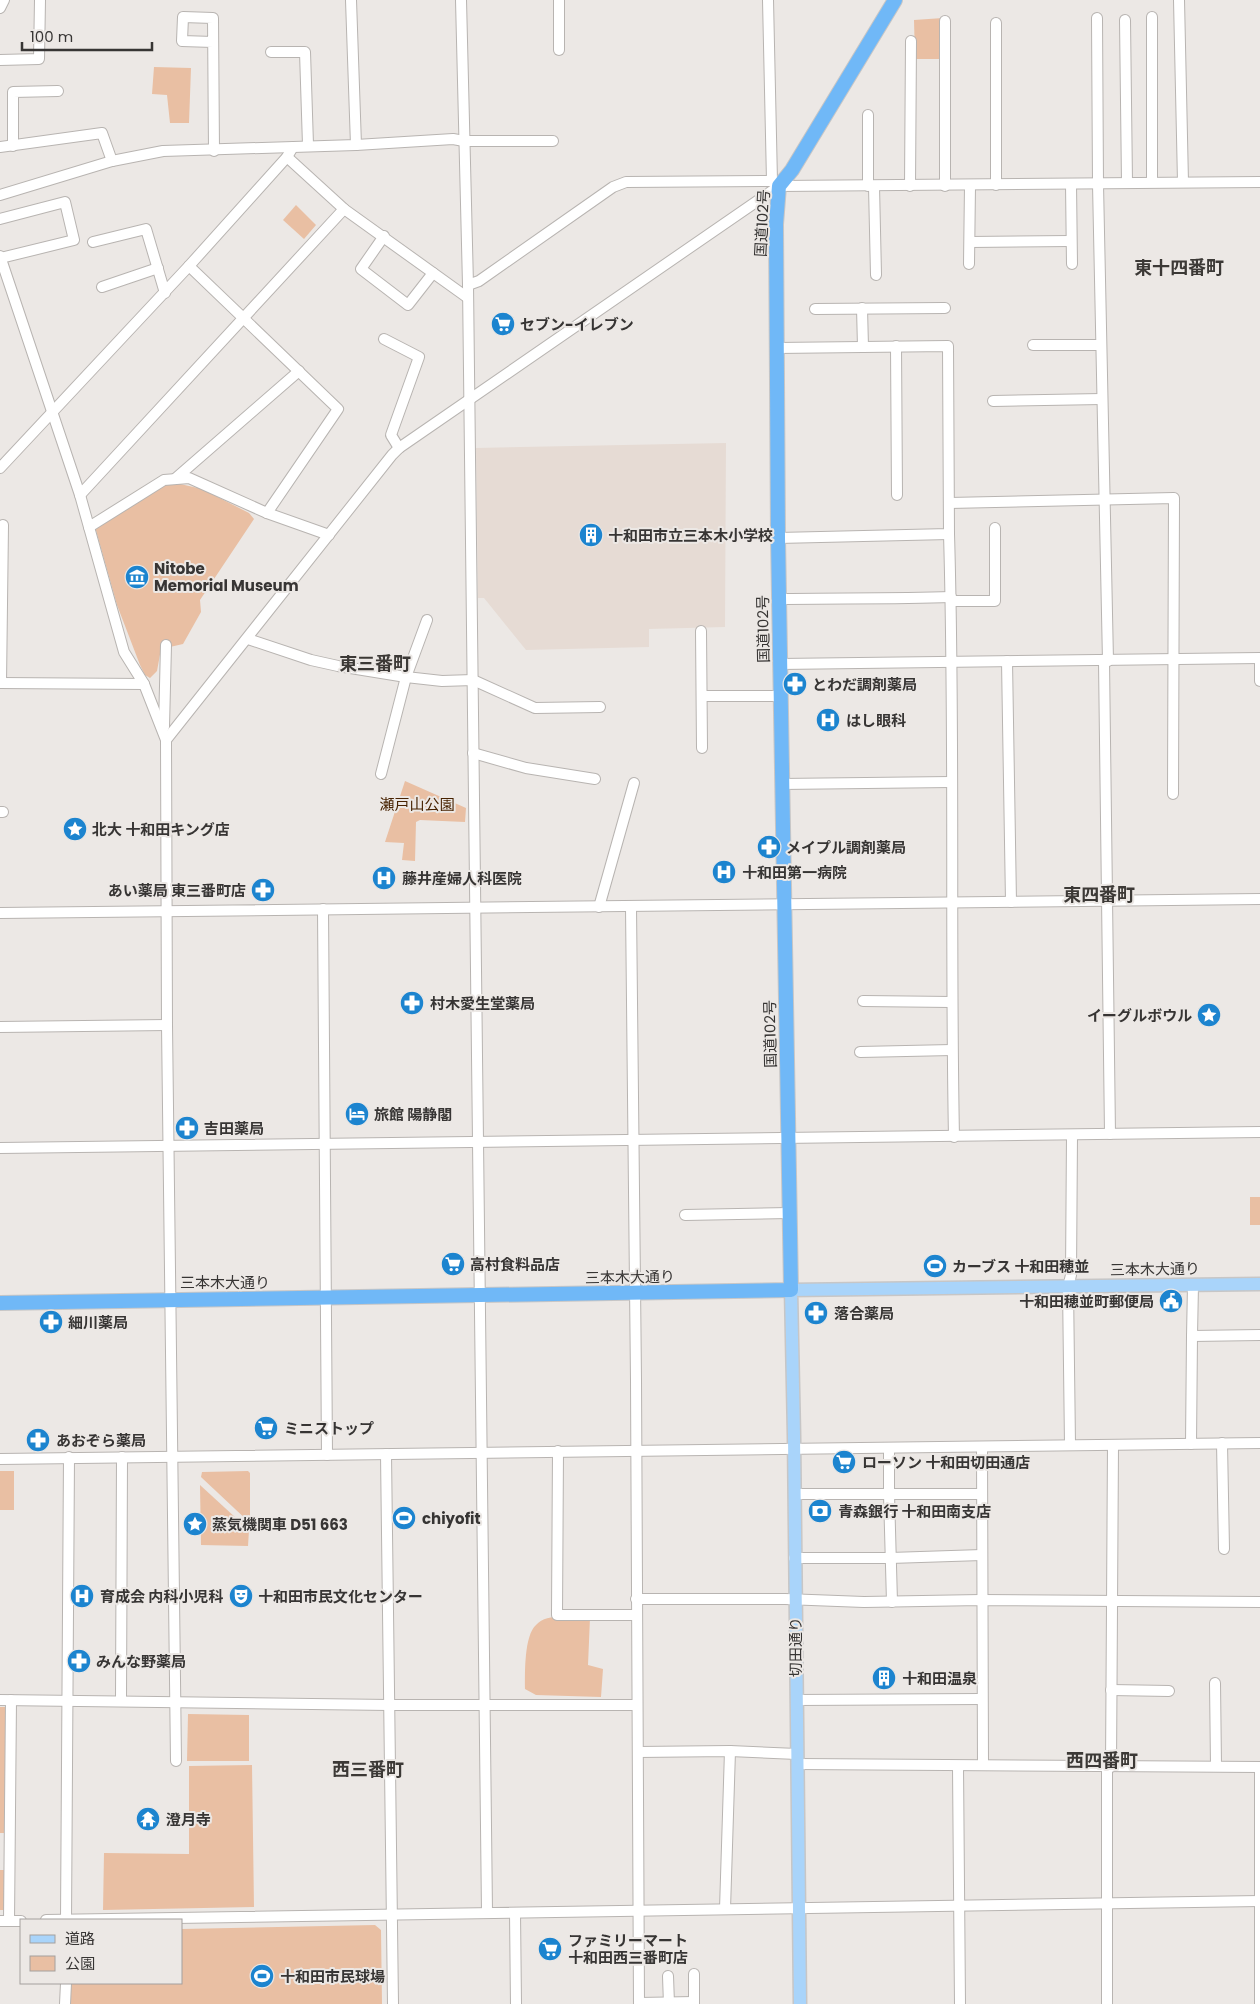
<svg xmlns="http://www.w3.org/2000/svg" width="1260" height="2004" font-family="Poppins,'Noto Sans JP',sans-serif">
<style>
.built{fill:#e6dbd4}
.green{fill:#e9bfa3}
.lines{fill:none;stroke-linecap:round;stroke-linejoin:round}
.minor-casing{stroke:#b8b4b1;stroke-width:12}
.major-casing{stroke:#c7c6c6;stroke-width:15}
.highway-casing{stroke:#c7c6c6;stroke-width:16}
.minor{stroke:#fff;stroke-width:10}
.major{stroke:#a9d4fa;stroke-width:12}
.highway{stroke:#70b8f7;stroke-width:14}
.labels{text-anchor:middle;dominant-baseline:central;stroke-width:4;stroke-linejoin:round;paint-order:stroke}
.street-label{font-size:15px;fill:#373534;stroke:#ece8e5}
.poi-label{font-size:15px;font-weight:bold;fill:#373534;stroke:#ece8e5;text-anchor:start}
.park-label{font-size:15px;fill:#472201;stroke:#ece8e5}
.quarter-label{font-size:18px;font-weight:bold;fill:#3c3936;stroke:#ece8e5}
</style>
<rect width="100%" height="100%" fill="#ece8e5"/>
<polygon class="built" points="726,443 725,627 649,629 649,647 526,650 484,598 478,598 476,448"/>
<g class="green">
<polygon points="943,18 942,59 915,59 914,20"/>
<polygon points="154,67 191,68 189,123 170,123 167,95 152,94"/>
<polygon points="296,205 316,225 304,239 283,220"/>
<polygon points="176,483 202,489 249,513 254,519 200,600 201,612 183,644 161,649 157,671 150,678 145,675 140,665 117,605 95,527 117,504 142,487"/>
<polygon points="405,781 466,808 465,822 420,820 416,822 415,861 402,860 404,843 385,842"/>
<rect x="1250" y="1197" width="10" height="28"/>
<rect x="0" y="1471" width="14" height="39"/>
<polygon points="248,1471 250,1473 250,1523 201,1477 202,1472"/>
<polygon points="200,1485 249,1530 248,1546 201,1545"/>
<path d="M 561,1616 L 590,1618 L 588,1665 L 603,1669 L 601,1697 L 536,1695 L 525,1689 C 525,1673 524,1636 536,1625 C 542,1618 552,1617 561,1616 Z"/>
<polygon points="0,1707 8,1707 5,1833 0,1833"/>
<polygon points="188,1714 249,1715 249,1761 187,1761"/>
<polygon points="252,1765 254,1907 103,1910 104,1853 189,1854 189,1766"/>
<polygon points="0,1870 5,1870 4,1910 0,1910"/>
<polygon points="375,1925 381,1930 382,2004 71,2004 71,1983 181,1983 181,1929"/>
</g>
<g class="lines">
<g class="minor-casing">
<g id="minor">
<polyline points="351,0 356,145"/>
<polyline points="461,0 468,285 487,1912"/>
<polyline points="768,0 772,181"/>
<polyline points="1179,0 1183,182"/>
<polyline points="0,8 4,0"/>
<polyline points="1152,17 1152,182"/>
<polyline points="1097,18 1098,184 1108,661"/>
<polyline points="1125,20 1127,183"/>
<polyline points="996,23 996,185"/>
<polyline points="213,42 182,41 183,17 213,18 214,151"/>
<polyline points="559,50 559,0"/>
<polyline points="271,52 305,52 308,145"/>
<polyline points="0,60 39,59 40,0"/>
<polyline points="868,115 868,186"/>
<polyline points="13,146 13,92 58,91"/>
<polyline points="0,147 102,133 112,161"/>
<polyline points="287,157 344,209 468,298"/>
<polyline points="1071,184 1072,264"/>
<polyline points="874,186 876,275"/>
<polyline points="910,186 911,41"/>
<polyline points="945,186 945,21"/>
<polyline points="0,195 112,161 163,151 356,145 453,139 464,141 553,141"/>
<polyline points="0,219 65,202 74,240 1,258"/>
<polyline points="384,236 361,269 408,305 433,273"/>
<polyline points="93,242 146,229 165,293"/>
<polyline points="970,242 1071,241"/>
<polyline points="0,256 80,495 124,652 144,684 166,740 167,1025 176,1761"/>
<polyline points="969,264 970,186"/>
<polyline points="189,266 338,409 267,513"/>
<polyline points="468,285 479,281 613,187 626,182 772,181 779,186"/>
<polyline points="102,287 158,268"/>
<polyline points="862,308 863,347"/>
<polyline points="815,309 945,308"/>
<polyline points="384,339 419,357 391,435 399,448"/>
<polyline points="1033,345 1101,345"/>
<polyline points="896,346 897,495"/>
<polyline points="777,348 948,346 949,534 778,538"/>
<polyline points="993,401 1102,399"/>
<polyline points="0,468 189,266 287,157 293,147"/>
<polyline points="176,478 299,371"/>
<polyline points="80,495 344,209"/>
<polyline points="949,503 1174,498 1173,794"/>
<polyline points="89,527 164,480 189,478 267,513 329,535"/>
<path d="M 949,534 C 955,735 950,936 954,1137"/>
<path d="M 779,599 C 836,598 894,599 951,597"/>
<polyline points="951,601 995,601 995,528"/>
<polyline points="701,631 702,748"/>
<polyline points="248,639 311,660 338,666 406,677 442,681 473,680 535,708 600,707"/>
<polyline points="1260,658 1260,681"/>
<polyline points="1007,661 1011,902"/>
<polyline points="1104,661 1110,1134"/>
<polyline points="780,664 1260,658"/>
<polyline points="0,683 144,684"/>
<polyline points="1,683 3,525"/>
<polyline points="702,696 780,696"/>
<polyline points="164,727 166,645"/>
<polyline points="166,740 392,455 399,448 779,186 1260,182"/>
<polyline points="473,753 526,768 595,779"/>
<polyline points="381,774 406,677 427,620"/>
<polyline points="781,784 951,782"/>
<polyline points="0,812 3,812"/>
<polyline points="599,907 634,783"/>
<polyline points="631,907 636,1380 639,2004"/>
<polyline points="323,909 327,1455"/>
<polyline points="0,913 1260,899"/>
<polyline points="863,1001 951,1002"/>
<polyline points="0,1027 167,1025"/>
<polyline points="860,1052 952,1050"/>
<polyline points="0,1148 1260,1132"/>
<polyline points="685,1215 789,1213"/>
<polyline points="1193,1285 1192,1336 1260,1335"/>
<polyline points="1222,1443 1224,1549"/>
<polyline points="1191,1444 1192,1336"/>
<polyline points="1070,1445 1068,1287 1071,1275 1072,1135"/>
<polyline points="982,1447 983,1765"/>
<polyline points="889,1448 889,1494 892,1602"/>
<polyline points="558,1451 557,1615 636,1615"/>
<polyline points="386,1454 393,2004"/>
<polyline points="0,1459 1260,1443"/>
<polyline points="794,1494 982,1494"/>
<polyline points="794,1558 890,1558 982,1555"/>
<polyline points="636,1599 785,1599 864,1602 981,1600 1260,1602"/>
<polyline points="1215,1683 1216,1766"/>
<polyline points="1111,1690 1169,1691"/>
<polyline points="0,1700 389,1705 637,1705"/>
<polyline points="796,1700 982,1699"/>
<polyline points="121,1701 122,1457"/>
<polyline points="638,1752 730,1751 797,1754"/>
<polyline points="798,1764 1260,1767"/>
<polyline points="958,1766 960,2004"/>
<polyline points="1107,1767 1107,2004"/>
<polyline points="1111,1767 1113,1445"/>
<polyline points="1260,1767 1260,2004"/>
<polyline points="725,1909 730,1751"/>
<polyline points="515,1913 516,2004"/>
<path d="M 46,1920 C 450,1913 855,1907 1260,1901"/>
<polyline points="66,1920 69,1457"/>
<polyline points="0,1921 21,1921"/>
<polyline points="9,1921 11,1700"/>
<polyline points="694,1974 694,2002"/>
<polyline points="668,1976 669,2004"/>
<polyline points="639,2003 694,2002 694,2004"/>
<polyline points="65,2004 66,1983"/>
</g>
</g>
<g class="major-casing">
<polyline id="major" points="800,2004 794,1436 791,1290 1260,1284"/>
</g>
<g class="highway-casing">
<polyline id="highway" points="0,1303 791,1290 778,538 776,224 779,186 792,170 895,0"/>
</g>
<use href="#minor" class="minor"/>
<use href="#major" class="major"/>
<use href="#highway" class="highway"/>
</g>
<defs>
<g id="supermarket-disc" transform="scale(1.25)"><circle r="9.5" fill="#1c84cf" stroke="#ece8e5"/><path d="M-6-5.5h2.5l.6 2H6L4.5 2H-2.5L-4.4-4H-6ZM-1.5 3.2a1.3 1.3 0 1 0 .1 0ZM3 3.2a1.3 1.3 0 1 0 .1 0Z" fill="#fff"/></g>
<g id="building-disc" transform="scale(1.25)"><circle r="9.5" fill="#1c84cf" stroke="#ece8e5"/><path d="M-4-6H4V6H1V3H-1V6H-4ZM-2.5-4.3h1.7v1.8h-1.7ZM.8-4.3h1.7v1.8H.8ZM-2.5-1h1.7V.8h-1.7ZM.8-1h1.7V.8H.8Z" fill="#fff"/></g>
<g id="museum-disc" transform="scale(1.25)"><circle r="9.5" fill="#1c84cf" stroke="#ece8e5"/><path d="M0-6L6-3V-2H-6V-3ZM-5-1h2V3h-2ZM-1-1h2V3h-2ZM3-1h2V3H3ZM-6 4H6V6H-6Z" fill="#fff"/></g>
<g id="pharmacy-disc" transform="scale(1.25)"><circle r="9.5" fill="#1c84cf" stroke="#ece8e5"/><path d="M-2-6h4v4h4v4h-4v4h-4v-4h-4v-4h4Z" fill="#fff"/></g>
<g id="hospital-disc" transform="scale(1.25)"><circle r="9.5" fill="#1c84cf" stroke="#ece8e5"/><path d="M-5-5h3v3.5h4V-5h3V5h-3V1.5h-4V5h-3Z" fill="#fff"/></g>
<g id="sight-disc" transform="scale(1.25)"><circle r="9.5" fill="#1c84cf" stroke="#ece8e5"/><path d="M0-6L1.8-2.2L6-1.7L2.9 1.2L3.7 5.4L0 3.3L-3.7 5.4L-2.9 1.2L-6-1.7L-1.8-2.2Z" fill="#fff"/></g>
<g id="hotel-disc" transform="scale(1.25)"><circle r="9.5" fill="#1c84cf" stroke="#ece8e5"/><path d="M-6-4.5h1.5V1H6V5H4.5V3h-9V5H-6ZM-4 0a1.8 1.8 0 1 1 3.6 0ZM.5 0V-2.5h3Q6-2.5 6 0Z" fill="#fff"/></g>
<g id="stadium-disc" transform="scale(1.25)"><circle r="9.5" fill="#1c84cf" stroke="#ece8e5"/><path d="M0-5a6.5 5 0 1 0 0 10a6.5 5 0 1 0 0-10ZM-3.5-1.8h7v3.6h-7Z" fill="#fff"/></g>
<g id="civic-disc" transform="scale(1.25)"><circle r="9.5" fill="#1c84cf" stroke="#ece8e5"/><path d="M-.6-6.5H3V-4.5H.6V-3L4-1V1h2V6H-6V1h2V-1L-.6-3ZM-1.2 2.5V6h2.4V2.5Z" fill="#fff"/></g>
<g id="bank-disc" transform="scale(1.25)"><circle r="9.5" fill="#1c84cf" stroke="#ece8e5"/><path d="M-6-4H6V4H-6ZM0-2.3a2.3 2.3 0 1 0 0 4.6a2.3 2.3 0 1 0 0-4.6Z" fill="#fff"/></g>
<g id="theatre-disc" transform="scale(1.25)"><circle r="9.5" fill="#1c84cf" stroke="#ece8e5"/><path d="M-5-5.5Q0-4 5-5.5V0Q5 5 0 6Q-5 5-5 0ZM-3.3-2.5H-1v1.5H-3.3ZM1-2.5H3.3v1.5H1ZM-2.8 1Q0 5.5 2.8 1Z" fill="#fff"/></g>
<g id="temple-disc" transform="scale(1.25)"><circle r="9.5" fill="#1c84cf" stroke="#ece8e5"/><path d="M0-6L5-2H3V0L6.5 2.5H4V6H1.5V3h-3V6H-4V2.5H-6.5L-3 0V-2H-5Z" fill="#fff"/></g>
</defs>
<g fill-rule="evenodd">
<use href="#supermarket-disc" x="503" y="324"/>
<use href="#building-disc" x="591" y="535"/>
<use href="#museum-disc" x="137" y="577"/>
<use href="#pharmacy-disc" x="795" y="684"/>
<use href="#hospital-disc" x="828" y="720"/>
<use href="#sight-disc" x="75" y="829"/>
<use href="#pharmacy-disc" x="769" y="847"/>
<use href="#hospital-disc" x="724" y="872"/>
<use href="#hospital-disc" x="384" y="878"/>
<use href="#pharmacy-disc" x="263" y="890"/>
<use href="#pharmacy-disc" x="412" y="1003"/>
<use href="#sight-disc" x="1209" y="1015"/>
<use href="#hotel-disc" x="357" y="1114"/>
<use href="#pharmacy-disc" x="187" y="1128"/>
<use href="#supermarket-disc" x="453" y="1264"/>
<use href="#stadium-disc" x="935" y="1266"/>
<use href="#civic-disc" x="1171" y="1301"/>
<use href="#pharmacy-disc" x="816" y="1313"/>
<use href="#pharmacy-disc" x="51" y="1322"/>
<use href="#supermarket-disc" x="266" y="1428"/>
<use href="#pharmacy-disc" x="38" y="1440"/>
<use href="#supermarket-disc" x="844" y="1462"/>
<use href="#bank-disc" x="820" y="1511"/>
<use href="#stadium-disc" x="404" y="1518"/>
<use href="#sight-disc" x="195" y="1524"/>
<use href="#hospital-disc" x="82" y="1596"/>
<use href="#theatre-disc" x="241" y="1596"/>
<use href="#pharmacy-disc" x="79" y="1661"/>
<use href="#building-disc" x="884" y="1678"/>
<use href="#temple-disc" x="148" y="1819"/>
<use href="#supermarket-disc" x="550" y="1949"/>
<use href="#stadium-disc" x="262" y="1976"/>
</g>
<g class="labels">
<g class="street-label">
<text transform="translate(762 223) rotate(-87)">国道102号</text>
<text transform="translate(763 629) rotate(-91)">国道102号</text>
<text transform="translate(770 1034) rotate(-91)">国道102号</text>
<text transform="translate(1155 1269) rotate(-1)">三本木大通り</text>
<text transform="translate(630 1277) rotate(-1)">三本木大通り</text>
<text x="225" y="1282">三本木大通り</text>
<text transform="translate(795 1647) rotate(-90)">切田通り</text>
</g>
<g class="poi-label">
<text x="520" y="324">セブン-イレブン</text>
<text x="608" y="535">十和田市立三本木小学校</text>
<text x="154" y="568">Nitobe<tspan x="154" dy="17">Memorial Museum</tspan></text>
<text x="812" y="684">とわだ調剤薬局</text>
<text x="846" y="720">はし眼科</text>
<text x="92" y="829">北大 十和田キング店</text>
<text x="786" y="847">メイプル調剤薬局</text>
<text x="742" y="872">十和田第一病院</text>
<text x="402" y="878">藤井産婦人科医院</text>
<text x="246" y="890" text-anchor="end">あい薬局 東三番町店</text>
<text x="430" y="1003">村木愛生堂薬局</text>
<text x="1192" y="1015" text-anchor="end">イーグルボウル</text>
<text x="374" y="1114">旅館 陽静閣</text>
<text x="204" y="1128">吉田薬局</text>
<text x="470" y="1264">高村食料品店</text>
<text x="952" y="1266">カーブス 十和田穂並</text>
<text x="1154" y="1301" text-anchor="end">十和田穂並町郵便局</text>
<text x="834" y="1313">落合薬局</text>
<text x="68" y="1322">細川薬局</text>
<text x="284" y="1428">ミニストップ</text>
<text x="56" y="1440">あおぞら薬局</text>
<text x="862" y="1462">ローソン 十和田切田通店</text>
<text x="838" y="1511">青森銀行 十和田南支店</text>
<text x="422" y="1518">chiyofit</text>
<text x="212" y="1524">蒸気機関車 D51 663</text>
<text x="100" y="1596">育成会 内科小児科</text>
<text x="258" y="1596">十和田市民文化センター</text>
<text x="96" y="1661">みんな野薬局</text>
<text x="902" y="1678">十和田温泉</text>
<text x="166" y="1819">澄月寺</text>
<text x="568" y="1940">ファミリーマート<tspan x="568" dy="17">十和田西三番町店</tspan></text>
<text x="280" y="1976">十和田市民球場</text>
</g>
<g class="park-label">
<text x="417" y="804">瀬戸山公園</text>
</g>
<g class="quarter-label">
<text x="1179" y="267">東十四番町</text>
<text x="375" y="663">東三番町</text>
<text x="1099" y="894">東四番町</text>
<text x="1102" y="1760">西四番町</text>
<text x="368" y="1769">西三番町</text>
</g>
</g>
<rect x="20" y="1919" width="162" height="65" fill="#ece8e5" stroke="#a4a09e"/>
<rect x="30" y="1935" width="25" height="8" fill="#a9d4fa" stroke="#a4a09e"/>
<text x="65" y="1944" font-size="15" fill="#373534">道路</text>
<rect x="30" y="1956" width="25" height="15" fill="#e9bfa3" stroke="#a4a09e"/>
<text x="65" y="1969" font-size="15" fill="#373534">公園</text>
<path d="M22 42v8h130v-8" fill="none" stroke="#373534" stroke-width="2.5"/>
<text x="30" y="42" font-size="15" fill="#373534" stroke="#ece8e5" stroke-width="4" paint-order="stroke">100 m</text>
</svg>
